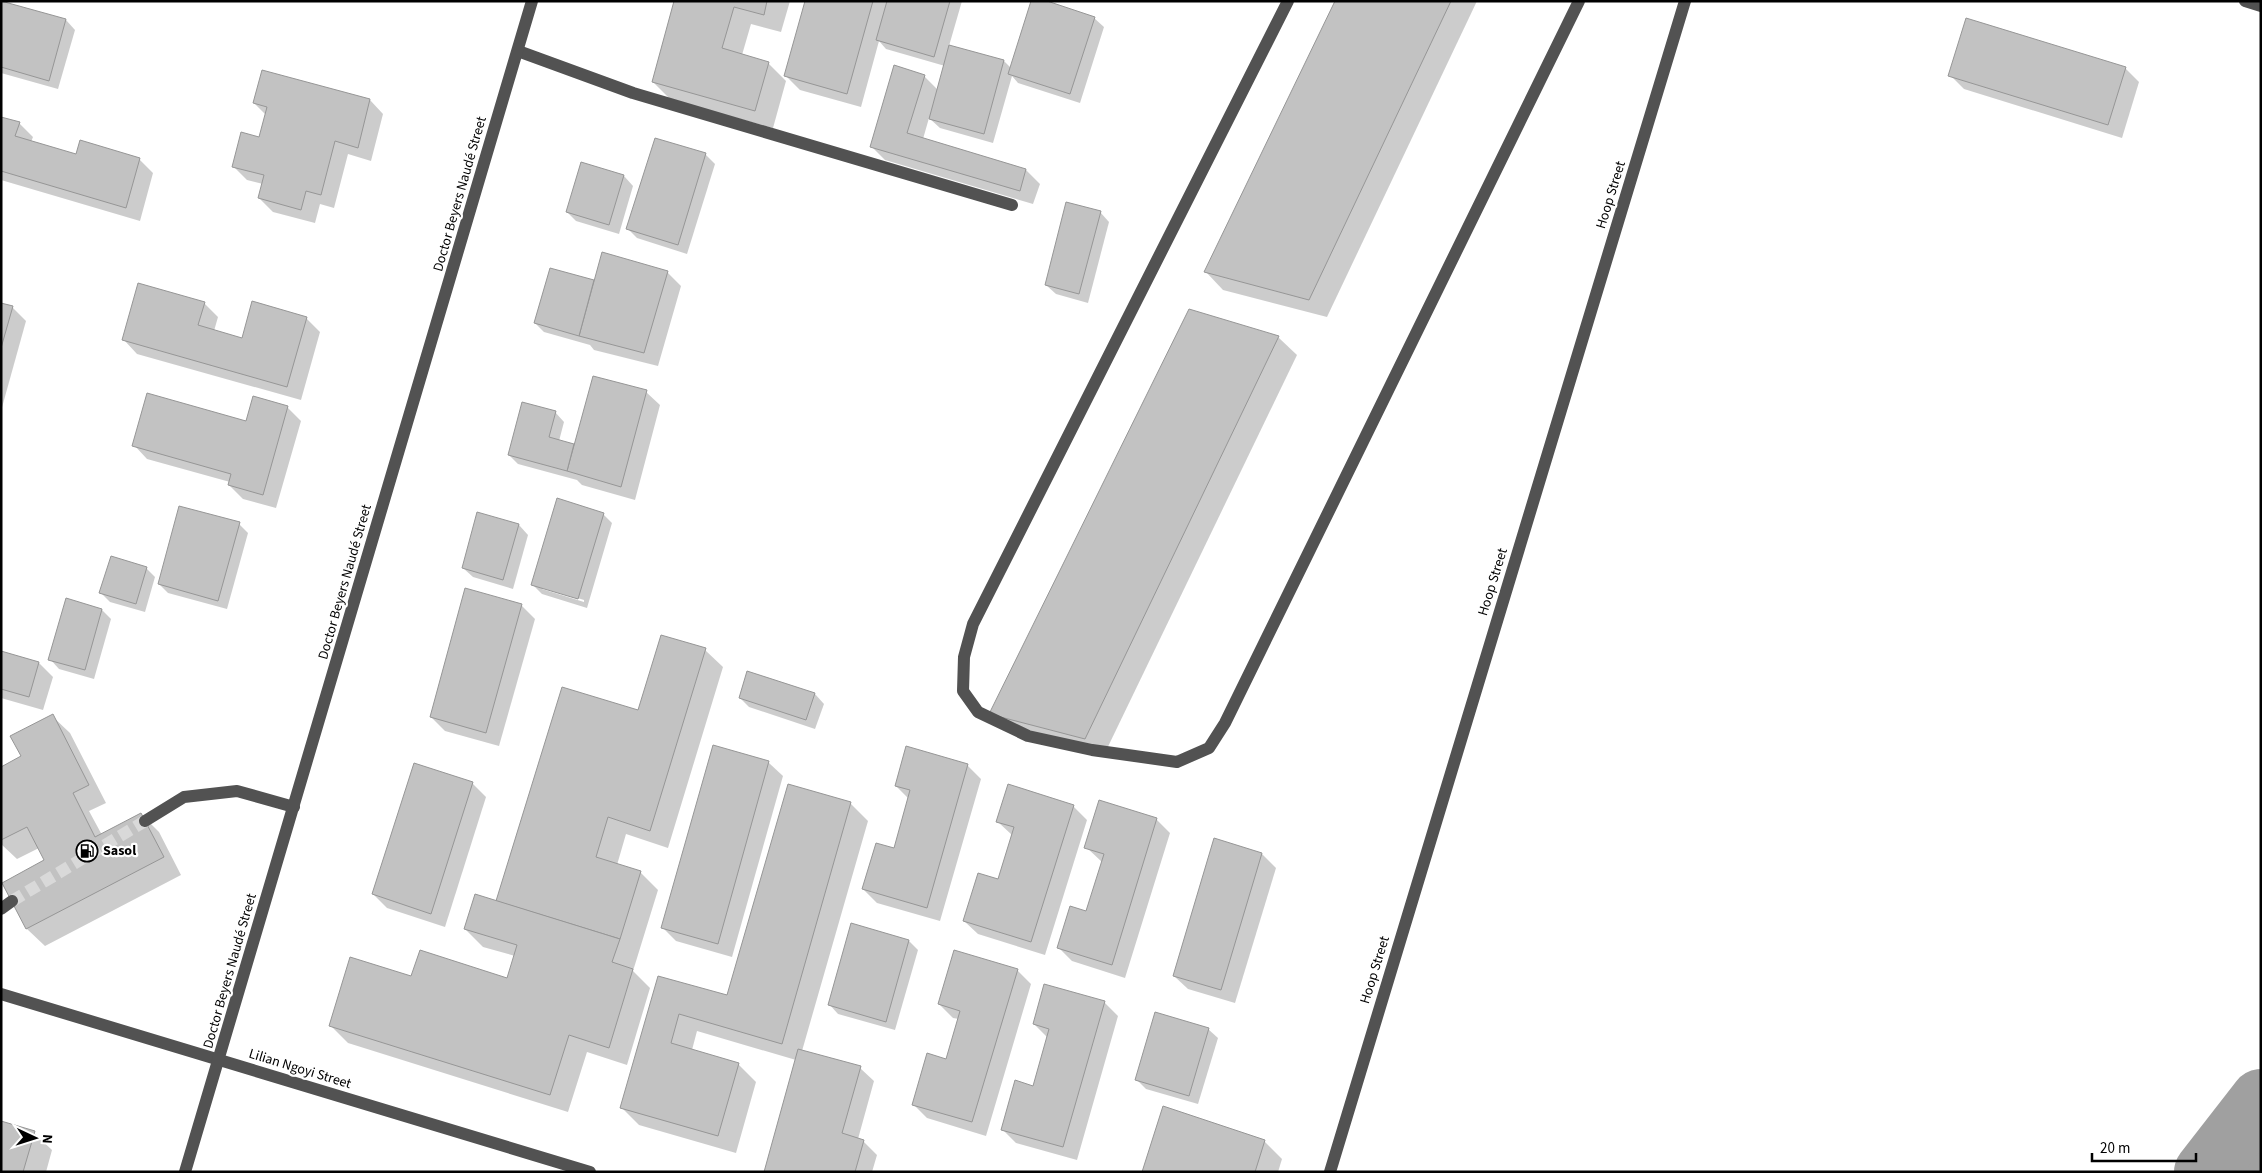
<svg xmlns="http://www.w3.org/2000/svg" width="2262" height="1173" font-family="'Source Sans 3',sans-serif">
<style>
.water{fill:#a0a0a0}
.shadow{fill:#0003;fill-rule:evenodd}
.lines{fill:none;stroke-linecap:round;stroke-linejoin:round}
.river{stroke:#a0a0a0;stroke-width:62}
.building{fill:#c2c2c2;stroke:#969696}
.minor-tunnel{stroke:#d9d9d9;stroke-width:12;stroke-dasharray:12 6;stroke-linecap:butt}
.minor{stroke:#525252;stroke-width:12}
.labels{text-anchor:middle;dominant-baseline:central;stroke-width:4.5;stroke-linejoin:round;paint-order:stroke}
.street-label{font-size:14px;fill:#000;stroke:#fff}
.poi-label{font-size:14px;font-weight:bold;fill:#000;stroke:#fff;text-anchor:start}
</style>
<rect width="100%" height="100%" fill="#fff"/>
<polygon class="water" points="2261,1071 2261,1172 2210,1172"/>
<g class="shadow">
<polygon points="675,1 790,1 781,32 751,24 742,55 768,63 786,81 773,128 671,100 653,82"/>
<polygon points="806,1 962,1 949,46 1004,61 1011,68 1094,18 1104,27 1080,103 1018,83 1012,76 993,143 940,128 929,118 923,139 1026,170 1040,184 1033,204 885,160 871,146 924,76 938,90 945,66 886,49 879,41 861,107 800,90 786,76"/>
<polygon points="1336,1 1477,1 1327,317 1223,290 1206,272"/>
<polygon points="1,2 66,20 75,30 58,89 1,73"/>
<polygon points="2125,68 2139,82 2122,138 1964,89 1950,75"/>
<polygon points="370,100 383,114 371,161 348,154 334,208 320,204 315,223 273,212 259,198 263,184 247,180 233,166 260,138 266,115 254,103"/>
<polygon points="1,118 19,123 33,137 31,142 77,155 139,159 153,173 140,221 1,180"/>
<polygon points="705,154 715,164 687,254 637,238 628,229"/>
<polygon points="582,164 624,176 633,186 619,234 576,221 567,212"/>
<polygon points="1100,212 1109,222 1088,303 1056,294 1046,285"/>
<polygon points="550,269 595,282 667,272 681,286 658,366 594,350 590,345 544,332 535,323"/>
<polygon points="204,303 218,317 214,331 243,339 306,318 320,332 301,400 137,354 124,340"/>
<polygon points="1,304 12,307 26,321 1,411"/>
<polygon points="1189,310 1279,338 1297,355 1103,757 1008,732 990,714"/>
<polygon points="646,392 660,405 635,500 582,485 577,480 518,464 509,455 555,412 564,422 559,441 575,446"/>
<polygon points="287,407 301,421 276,508 243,499 229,485 230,482 147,459 134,445 247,423"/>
<polygon points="478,514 519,525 528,535 513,589 473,577 463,568"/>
<path d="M 603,514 L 612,523 L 587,608 L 542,594 L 532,584 ZM 542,587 L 584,600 L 584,602 L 542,589 Z"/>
<polygon points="239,524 248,533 227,609 168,593 159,584"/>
<polygon points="146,568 155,577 145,612 110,602 101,593"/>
<polygon points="521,605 535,619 499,746 445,731 431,717"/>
<polygon points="102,610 111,619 94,679 59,669 50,659"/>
<polygon points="705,650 723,667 668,848 626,834 617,865 640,872 658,890 633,971 650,988 627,1065 587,1052 568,1112 348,1043 330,1025 412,978 508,979 515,956 483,947 465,929 497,902 639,712"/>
<polygon points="1,652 39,663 53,677 43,710 1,698"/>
<polygon points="748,672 815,694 824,704 815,729 749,707 740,698"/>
<polygon points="52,716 70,733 106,803 89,811 102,835 141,814 159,832 181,875 45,946 27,929 4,883 46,861 39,848 17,859 1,844 1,768 23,757"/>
<polygon points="714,747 769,763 783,776 732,957 676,941 662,927"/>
<polygon points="967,765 981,779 940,921 877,903 863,889 895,850 909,799 896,786"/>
<polygon points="472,783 486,797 445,927 387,908 373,894"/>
<polygon points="850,803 868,821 802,1051 860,1068 874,1081 858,1139 863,1141 877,1155 872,1172 765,1172 796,1060 697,1031 692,1050 738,1064 756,1082 736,1153 639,1125 621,1107 659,977 728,997"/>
<polygon points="1073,806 1087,820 1045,955 978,934 964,921 998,881 1012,835 998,822"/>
<polygon points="1156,819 1170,833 1125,978 1072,961 1059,948 1087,913 1102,862 1086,847"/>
<polygon points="1215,840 1262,854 1276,868 1235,1003 1188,989 1174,976"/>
<polygon points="909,941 918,950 895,1030 838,1014 829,1004"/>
<polygon points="1017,970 1031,984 986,1136 927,1118 913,1104 946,1060 959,1019 953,1018 939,1004"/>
<polygon points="1104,1002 1118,1016 1077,1160 1016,1143 1002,1129 1034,1087 1048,1038 1034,1024"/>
<polygon points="1208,1029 1218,1038 1198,1104 1146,1089 1137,1080"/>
<polygon points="34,1133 52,1150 46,1172 1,1172"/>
<polygon points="1264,1141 1282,1159 1278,1172 1143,1172"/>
</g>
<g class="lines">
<polyline class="river" points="2205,1172 2261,1100"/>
</g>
<g class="building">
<polygon points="1,1 66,19 49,81 1,67"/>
<polygon points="674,1 767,1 764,15 734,7 722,48 769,62 755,111 652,82"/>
<polygon points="805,1 873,1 847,94 784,76"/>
<polygon points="887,1 950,1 934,57 876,40"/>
<polygon points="1031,1 1047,1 1095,17 1070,94 1008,74"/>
<polygon points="1335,1 1451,1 1309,300 1204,272"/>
<polygon points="1966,18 2126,67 2108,125 1948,76"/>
<polygon points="949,45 1004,60 984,134 929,119"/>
<polygon points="894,65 925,75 907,133 1026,169 1020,191 870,147"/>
<polygon points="262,70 370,99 358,148 335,141 321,195 306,191 301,210 258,198 264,175 232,167 241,132 259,137 267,107 253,103"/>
<polygon points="1,117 20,122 15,136 76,154 80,140 140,158 126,208 1,171"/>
<polygon points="655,138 706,153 678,245 626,229"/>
<polygon points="581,162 624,175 609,225 566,212"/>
<polygon points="1066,202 1101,211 1079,294 1045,285"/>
<polygon points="602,252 668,271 644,353 579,336"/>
<polygon points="550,268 594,280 579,336 534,323"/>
<polygon points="138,283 205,302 198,325 242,338 252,301 307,317 287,387 122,340"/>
<polygon points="1,303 13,306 1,348"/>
<polygon points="1189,309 1279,336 1085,739 989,714"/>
<polygon points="593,376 647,390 621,487 567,471"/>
<polygon points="147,393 246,421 253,396 288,406 263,495 228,485 231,474 132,446"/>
<polygon points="522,402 556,411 549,437 574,444 567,471 508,455"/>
<polygon points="557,498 604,513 578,599 531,585"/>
<polygon points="179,506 240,522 218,601 158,584"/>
<polygon points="477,512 519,524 503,580 462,568"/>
<polygon points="111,556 147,567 136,604 99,593"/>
<polygon points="465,588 522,604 486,733 430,717"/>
<polygon points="66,598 102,609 85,670 48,660"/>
<polygon points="661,635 706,648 650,831 608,817 596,857 641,871 620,939 496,901 562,687 638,710"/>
<polygon points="1,651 39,662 29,697 1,689"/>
<polygon points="747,671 815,693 806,720 739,698"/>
<polygon points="53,714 89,785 73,793 95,837 141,813 164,857 26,929 2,883 44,860 27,827 1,840 1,767 21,756 10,736"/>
<polygon points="713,745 769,761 718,944 661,928"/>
<polygon points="906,746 968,764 927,908 862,889 876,843 894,848 910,790 895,786"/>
<polygon points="414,763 473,782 431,914 372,894"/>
<polygon points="788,784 851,802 782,1044 679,1014 671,1043 739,1063 718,1136 620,1108 658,976 727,995"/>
<polygon points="1008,784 1074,805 1031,942 963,921 978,873 998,879 1014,827 996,822"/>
<polygon points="1099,800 1157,818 1112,965 1057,948 1070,906 1086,911 1104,854 1084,848"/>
<polygon points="1214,838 1262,853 1221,990 1173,976"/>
<polygon points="475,894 620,939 612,962 633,969 609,1048 569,1035 550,1095 329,1026 350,957 411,976 420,950 507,978 517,945 464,929"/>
<polygon points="851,923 909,940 886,1022 828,1005"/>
<polygon points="954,950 1018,969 972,1122 912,1105 927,1053 946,1059 960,1011 938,1004"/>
<polygon points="1044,984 1105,1001 1063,1147 1001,1130 1015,1080 1033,1086 1049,1029 1033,1024"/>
<polygon points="1155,1012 1209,1028 1189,1096 1135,1080"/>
<polygon points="798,1049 861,1066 842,1133 864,1140 855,1172 764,1172"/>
<polygon points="1163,1106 1265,1140 1255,1172 1142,1172"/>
<polygon points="1,1121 35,1131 23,1172 1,1172"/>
</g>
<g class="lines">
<polyline class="minor-tunnel" points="12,901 145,821"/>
<g class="minor">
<polyline points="1288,1 973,624 964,657 963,691 978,712 1028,736 1092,750 1177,762 1209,748 1225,723 1579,1"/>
<polyline points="2245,1 2261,6"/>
<polyline points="518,51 633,93 1012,205"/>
<polyline points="145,821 184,797 237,791 294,807"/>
<polyline points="1,909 12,901"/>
<polyline points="1,994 590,1172"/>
<polyline points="185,1172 532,1"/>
<polyline points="1330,1172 1685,1"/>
</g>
</g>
<defs>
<g id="fuel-ring" transform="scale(1.125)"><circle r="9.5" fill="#fff" stroke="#000" stroke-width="1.5"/><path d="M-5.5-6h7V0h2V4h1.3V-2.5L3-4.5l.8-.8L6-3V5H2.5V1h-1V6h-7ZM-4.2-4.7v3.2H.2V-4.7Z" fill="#000"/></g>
</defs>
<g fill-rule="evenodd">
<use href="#fuel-ring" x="87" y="851"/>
</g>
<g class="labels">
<g class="street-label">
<text transform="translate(460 194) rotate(-74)">Doctor Beyers Naudé Street</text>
<text transform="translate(1611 195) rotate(-73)">Hoop Street</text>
<text transform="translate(345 582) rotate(-74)">Doctor Beyers Naudé Street</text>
<text transform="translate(1493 582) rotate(-73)">Hoop Street</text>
<text transform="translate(1375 970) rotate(-73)">Hoop Street</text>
<text transform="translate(230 971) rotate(-74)">Doctor Beyers Naudé Street</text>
<text transform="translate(300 1069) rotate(17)">Lilian Ngoyi Street</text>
</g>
<g class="poi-label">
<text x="103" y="851">Sasol</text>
</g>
</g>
<rect width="2262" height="1173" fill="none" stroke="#000000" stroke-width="5"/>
<g transform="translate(35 1138) rotate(94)" stroke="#ffffff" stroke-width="4" paint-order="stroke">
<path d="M0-4L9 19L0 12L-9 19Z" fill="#000000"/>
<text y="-8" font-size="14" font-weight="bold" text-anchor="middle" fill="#000000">N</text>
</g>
<path d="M2092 1153v8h104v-8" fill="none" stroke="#000000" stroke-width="2.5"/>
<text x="2100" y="1153" font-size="15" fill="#000000" stroke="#ffffff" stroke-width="4" paint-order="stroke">20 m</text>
</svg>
